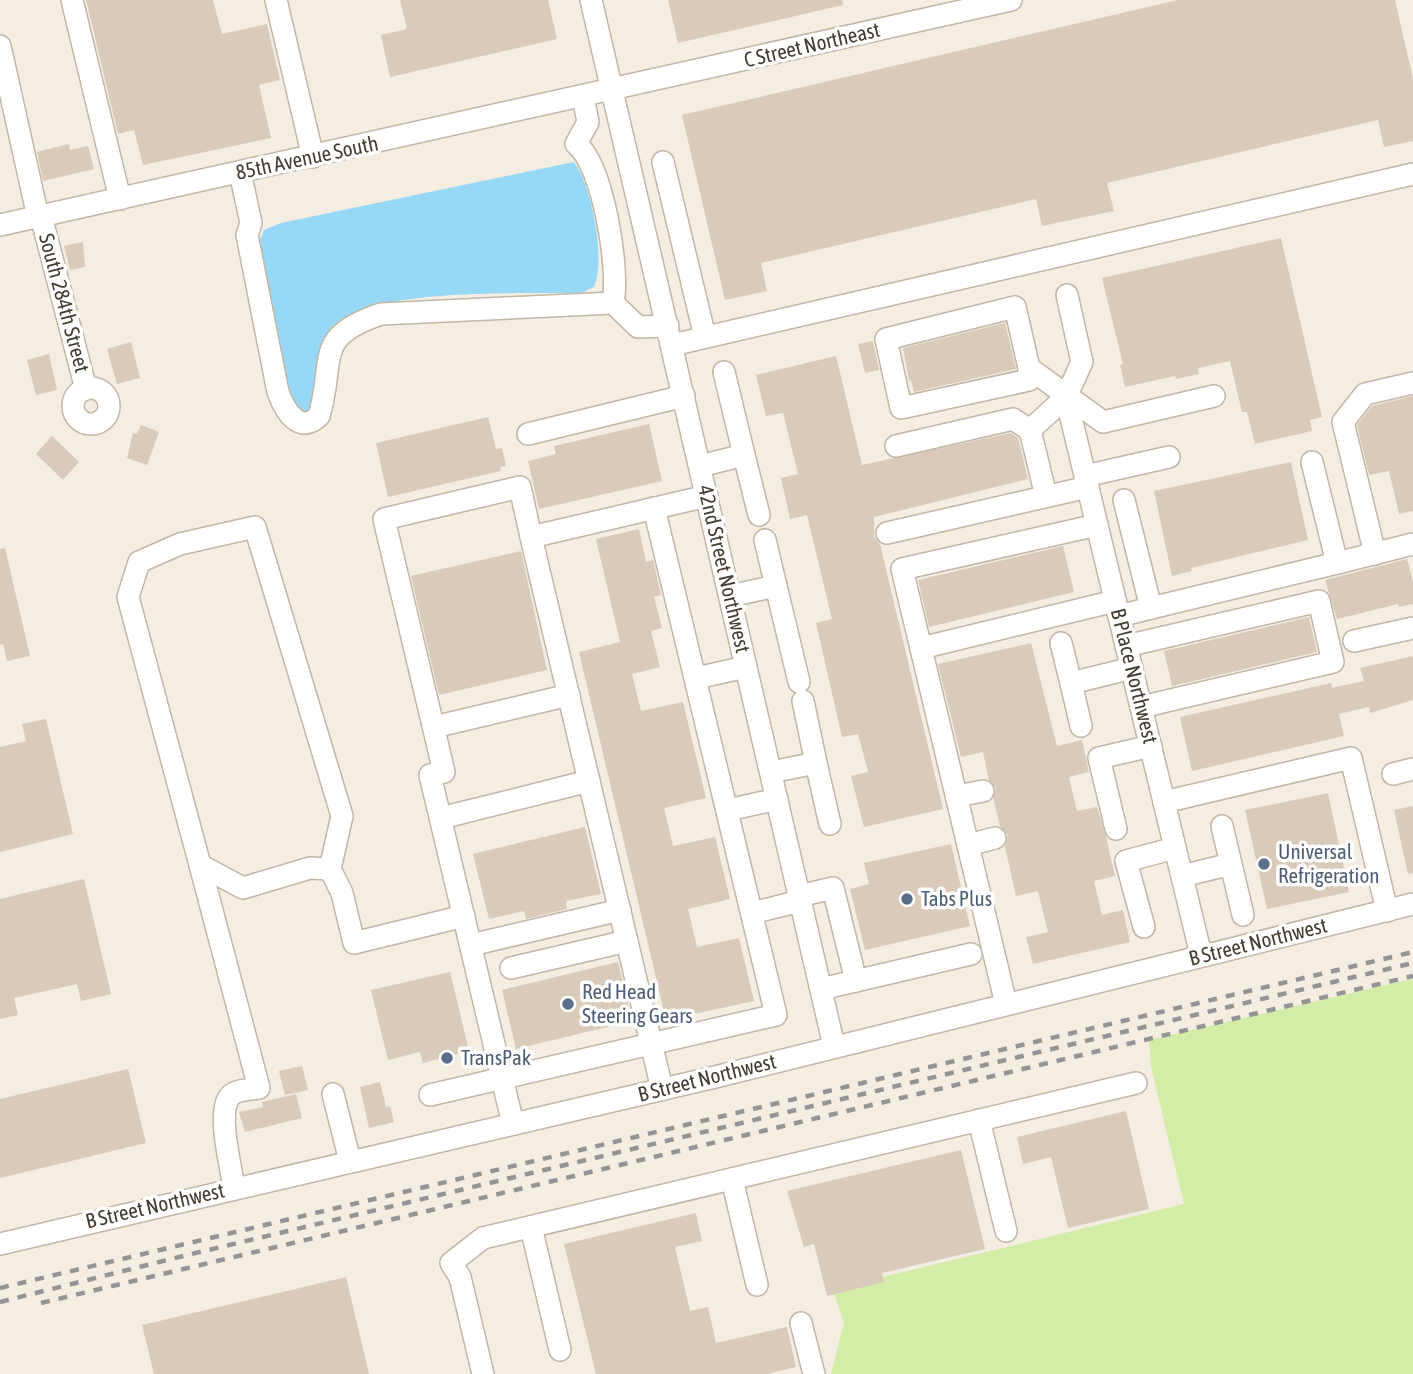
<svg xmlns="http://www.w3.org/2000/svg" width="1413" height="1374" font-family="'Asap Condensed',sans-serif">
  <rect width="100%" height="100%" fill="#f3ede2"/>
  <polygon fill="#d3eca6" points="1413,979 1413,1374 831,1374 844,1323 833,1289 1184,1204 1151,1067 1149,1040"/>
  <path fill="#97d8f7" d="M 574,162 C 592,186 606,259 594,287 L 581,293 C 523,294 378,287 335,324 C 314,342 316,381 314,406 L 309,413 C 298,411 291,401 287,391 C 271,344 268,289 260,240 L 264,230 L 281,223 Z"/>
  <g fill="#d9caba">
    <polygon points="86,0 213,0 222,34 267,24 280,80 259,85 271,138 143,165 134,130 118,134"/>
    <polygon points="400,0 548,0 557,39 390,77 381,35 407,29"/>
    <polygon points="668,0 842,0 843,5 678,43"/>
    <polygon points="1178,0 1395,0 1413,79 1413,141 1384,147 1378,120 1107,183 1114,211 1042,226 1036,199 761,263 767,291 725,300 682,115"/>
    <polygon points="69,144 70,150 88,146 94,169 43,181 37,152"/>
    <polygon points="1281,238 1322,417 1310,420 1312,431 1255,444 1247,412 1242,412 1230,361 1198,368 1199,374 1176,379 1175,376 1125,387 1120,365 1123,364 1102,278"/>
    <polygon points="83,242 85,267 70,270 64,246"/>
    <polygon points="1005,323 1016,369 914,392 911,380 909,381 903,348"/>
    <polygon points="873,341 879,370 865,373 858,344"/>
    <polygon points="131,342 140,378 117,384 107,349"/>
    <polygon points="49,354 57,390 36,395 27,360"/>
    <polygon points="836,356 862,465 1011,433 1018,438 1028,479 874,517 874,537 880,544 943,809 864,827 851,776 868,772 858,734 842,737 816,623 832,619 807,515 790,519 781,478 798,474 783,413 766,416 756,375"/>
    <polygon points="1413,396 1413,511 1399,514 1389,471 1369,475 1357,425 1372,406"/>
    <polygon points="488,417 496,449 502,448 506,466 500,467 501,471 388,497 376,443"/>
    <polygon points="649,424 662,481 539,509 528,461 556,454 554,446"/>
    <polygon points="141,425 159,432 147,465 127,458 133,433 137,434"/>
    <polygon points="52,436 79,462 63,480 36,454"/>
    <polygon points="1291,462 1308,540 1191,568 1192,571 1172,576 1154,491"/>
    <polygon points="639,529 646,562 653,560 661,595 654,597 662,628 651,631 660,667 632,674 641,711 683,702 706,798 664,808 673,846 715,837 730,899 688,909 697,947 739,938 754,1001 666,1020 579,652 620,642 596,539"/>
    <polygon points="1063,546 1074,592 929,627 918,580"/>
    <polygon points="5,548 30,656 7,661 3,644 0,645 0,549"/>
    <polygon points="521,551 547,670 439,695 411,576"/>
    <polygon points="1407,559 1413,582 1413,604 1399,607 1398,604 1337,619 1325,580"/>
    <polygon points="1309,617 1317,652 1172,686 1164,651"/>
    <polygon points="1031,643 1057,746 1082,740 1089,772 1069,777 1077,811 1097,807 1106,837 1115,876 1094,881 1102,915 1123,910 1130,942 1033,964 1026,937 1048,932 1038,891 1016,896 1005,847 1008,835 1000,826 993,798 996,788 989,780 983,752 961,757 938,664"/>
    <polygon points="1413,656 1413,700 1370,713 1369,707 1339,714 1344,736 1192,771 1180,717 1331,683 1332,688 1364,681 1360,668"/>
    <polygon points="46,719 73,834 0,852 0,747 26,741 22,724"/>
    <polygon points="1328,793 1349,892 1267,909 1245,810"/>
    <polygon points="1413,806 1413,873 1408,874 1394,810"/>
    <polygon points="585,827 601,894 566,901 567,909 526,919 524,911 489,919 473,854"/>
    <polygon points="951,844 970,926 865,950 850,889 869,884 864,863"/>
    <polygon points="84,879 111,994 81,1001 77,984 14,998 18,1015 0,1019 0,899"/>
    <polygon points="618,962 632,1021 516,1049 502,990"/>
    <polygon points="450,972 469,1051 423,1063 420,1052 388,1060 371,990"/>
    <polygon points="302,1066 308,1090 285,1095 279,1071"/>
    <polygon points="128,1069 146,1143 0,1178 0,1099"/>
    <polygon points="380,1082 386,1107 390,1106 394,1122 369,1128 360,1087"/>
    <polygon points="296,1094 302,1118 245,1132 239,1112 263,1107 262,1102"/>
    <polygon points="1126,1111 1149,1209 1068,1228 1051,1157 1023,1164 1017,1137"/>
    <polygon points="961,1150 985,1249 882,1273 884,1282 827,1296 814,1244 804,1247 787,1191"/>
    <polygon points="696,1213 702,1241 675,1247 690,1311 708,1307 716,1343 787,1327 796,1367 767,1374 596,1374 564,1244"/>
    <polygon points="346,1277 369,1374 154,1374 142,1325"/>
  </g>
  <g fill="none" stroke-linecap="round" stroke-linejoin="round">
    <g stroke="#c2b6a7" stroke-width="24">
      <g id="minor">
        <polyline points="72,0 120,199"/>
        <polyline points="276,0 313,157"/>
        <polyline points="591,0 834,1046"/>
        <polyline points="0,46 38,217"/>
        <path d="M 583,97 L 588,122 L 576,144 C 603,164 620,270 613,303"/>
        <polyline points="663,162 705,337"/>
        <path d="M 240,172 L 251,223 L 247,235 L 278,392 C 285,411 299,435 319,416 C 336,359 312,337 381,314 L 613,303 L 638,327 L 668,326"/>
        <polyline points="41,216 86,389"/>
        <polyline points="0,225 1011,0"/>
        <polyline points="672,345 1413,174"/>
        <polyline points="1029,368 1029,380 901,408 886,339 1015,307 1029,368 1103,422 1214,396"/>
        <circle cx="91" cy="406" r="18"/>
        <polyline points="1066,397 1201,955"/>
        <polyline points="528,434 684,396"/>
        <polyline points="896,446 1013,419 1030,430"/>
        <polyline points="744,455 759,515"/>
        <polyline points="700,466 744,455 724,372"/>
        <polyline points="1085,476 1169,457"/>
        <polyline points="1046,496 1030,430 1066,397 1082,362 1067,295"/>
        <polyline points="887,533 1088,487"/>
        <polyline points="765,540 776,586"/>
        <polyline points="1375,554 1343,422 1365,394 1413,383"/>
        <polyline points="1337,563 1413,544"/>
        <polyline points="730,596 776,586 799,682"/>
        <polyline points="1151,608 1337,563 1312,462"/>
        <polyline points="1119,616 1151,608 1124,500"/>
        <polyline points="1354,641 1413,628"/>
        <polyline points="1061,643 1071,683"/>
        <polyline points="1126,646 1319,601 1333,662 1141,707"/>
        <polyline points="921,648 1115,601"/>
        <polyline points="696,678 746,667"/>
        <polyline points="803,701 816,763"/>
        <polyline points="1081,726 1071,683 1132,668"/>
        <polyline points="434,727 569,695"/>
        <polyline points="771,772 816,763 830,824"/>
        <polyline points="1393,774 1413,769"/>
        <polyline points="957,796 983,791"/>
        <polyline points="1164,802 1351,758 1387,911"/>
        <polyline points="728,810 777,799"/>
        <polyline points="441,818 589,781"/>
        <polyline points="1222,826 1243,915"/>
        <polyline points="1116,829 1099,758 1151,746"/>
        <polyline points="968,845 995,838"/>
        <path d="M 200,865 L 259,1088 C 249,1090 233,1089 228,1099 C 218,1118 231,1166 234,1188"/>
        <polyline points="330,869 342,816 255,527 180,544 139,562 128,597 200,865 243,888 310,868 330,869 342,893 354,943 464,916"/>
        <polyline points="1182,876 1231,864"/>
        <polyline points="799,896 833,888 856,981"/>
        <polyline points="752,913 800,901"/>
        <polyline points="1144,927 1126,861 1175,848"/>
        <polyline points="471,945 620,910"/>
        <polyline points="511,968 627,941"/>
        <polyline points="821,989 971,954"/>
        <polyline points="1006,1004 902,569 1097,525"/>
        <polyline points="662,1089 531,537 707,496"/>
        <polyline points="333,1094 350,1161"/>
        <polyline points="430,1095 776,1015 654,508"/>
        <polyline points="979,1120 1006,1231"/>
        <polyline points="513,1124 430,775 444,772 384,519 520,487 531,537"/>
        <polyline points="732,1179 757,1285"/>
        <polyline points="531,1227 560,1350"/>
        <polyline points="0,1244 715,1077 1413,904"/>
        <polyline points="801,1323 814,1374"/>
        <polyline points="483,1374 460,1277 451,1263 483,1238 1136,1083"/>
      </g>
    </g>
    <use href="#minor" stroke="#fff" stroke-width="21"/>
    <g stroke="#949494" stroke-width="4.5" stroke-dasharray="9 9" stroke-linecap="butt">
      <polyline points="0,1288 1413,952"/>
      <polyline points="0,1302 179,1257 1413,963"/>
      <polyline points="41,1303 1413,976"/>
    </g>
  </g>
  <g fill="#5c6f8a" stroke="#fff" stroke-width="2.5">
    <circle cx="1264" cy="864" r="7"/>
    <circle cx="907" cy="899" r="7"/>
    <circle cx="568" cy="1004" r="7"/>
    <circle cx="447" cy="1058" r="7"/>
  </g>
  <g text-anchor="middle" stroke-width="7" stroke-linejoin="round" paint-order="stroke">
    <g font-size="21" fill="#453c32" stroke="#fff">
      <text transform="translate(812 45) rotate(-13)" y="7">C Street Northeast</text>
      <text transform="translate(307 158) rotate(-12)" y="7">85th Avenue South</text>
      <text transform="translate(64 303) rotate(75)" y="7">South 284th Street</text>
      <text transform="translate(724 569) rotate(77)" y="7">42nd Street Northwest</text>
      <text transform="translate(1134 676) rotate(76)" y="7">B Place Northwest</text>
      <text transform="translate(1258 942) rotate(-14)" y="7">B Street Northwest</text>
      <text transform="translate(707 1078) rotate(-14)" y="7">B Street Northwest</text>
      <text transform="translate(155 1206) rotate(-13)" y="7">B Street Northwest</text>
    </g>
    <g font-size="21" fill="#4e5e75" stroke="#fff" text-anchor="start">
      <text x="1278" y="859">Universal<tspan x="1278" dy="24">Refrigeration</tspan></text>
      <text x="921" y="906">Tabs Plus</text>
      <text x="582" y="999">Red Head<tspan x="582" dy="24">Steering Gears</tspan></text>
      <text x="461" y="1065">TransPak</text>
    </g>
  </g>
</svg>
